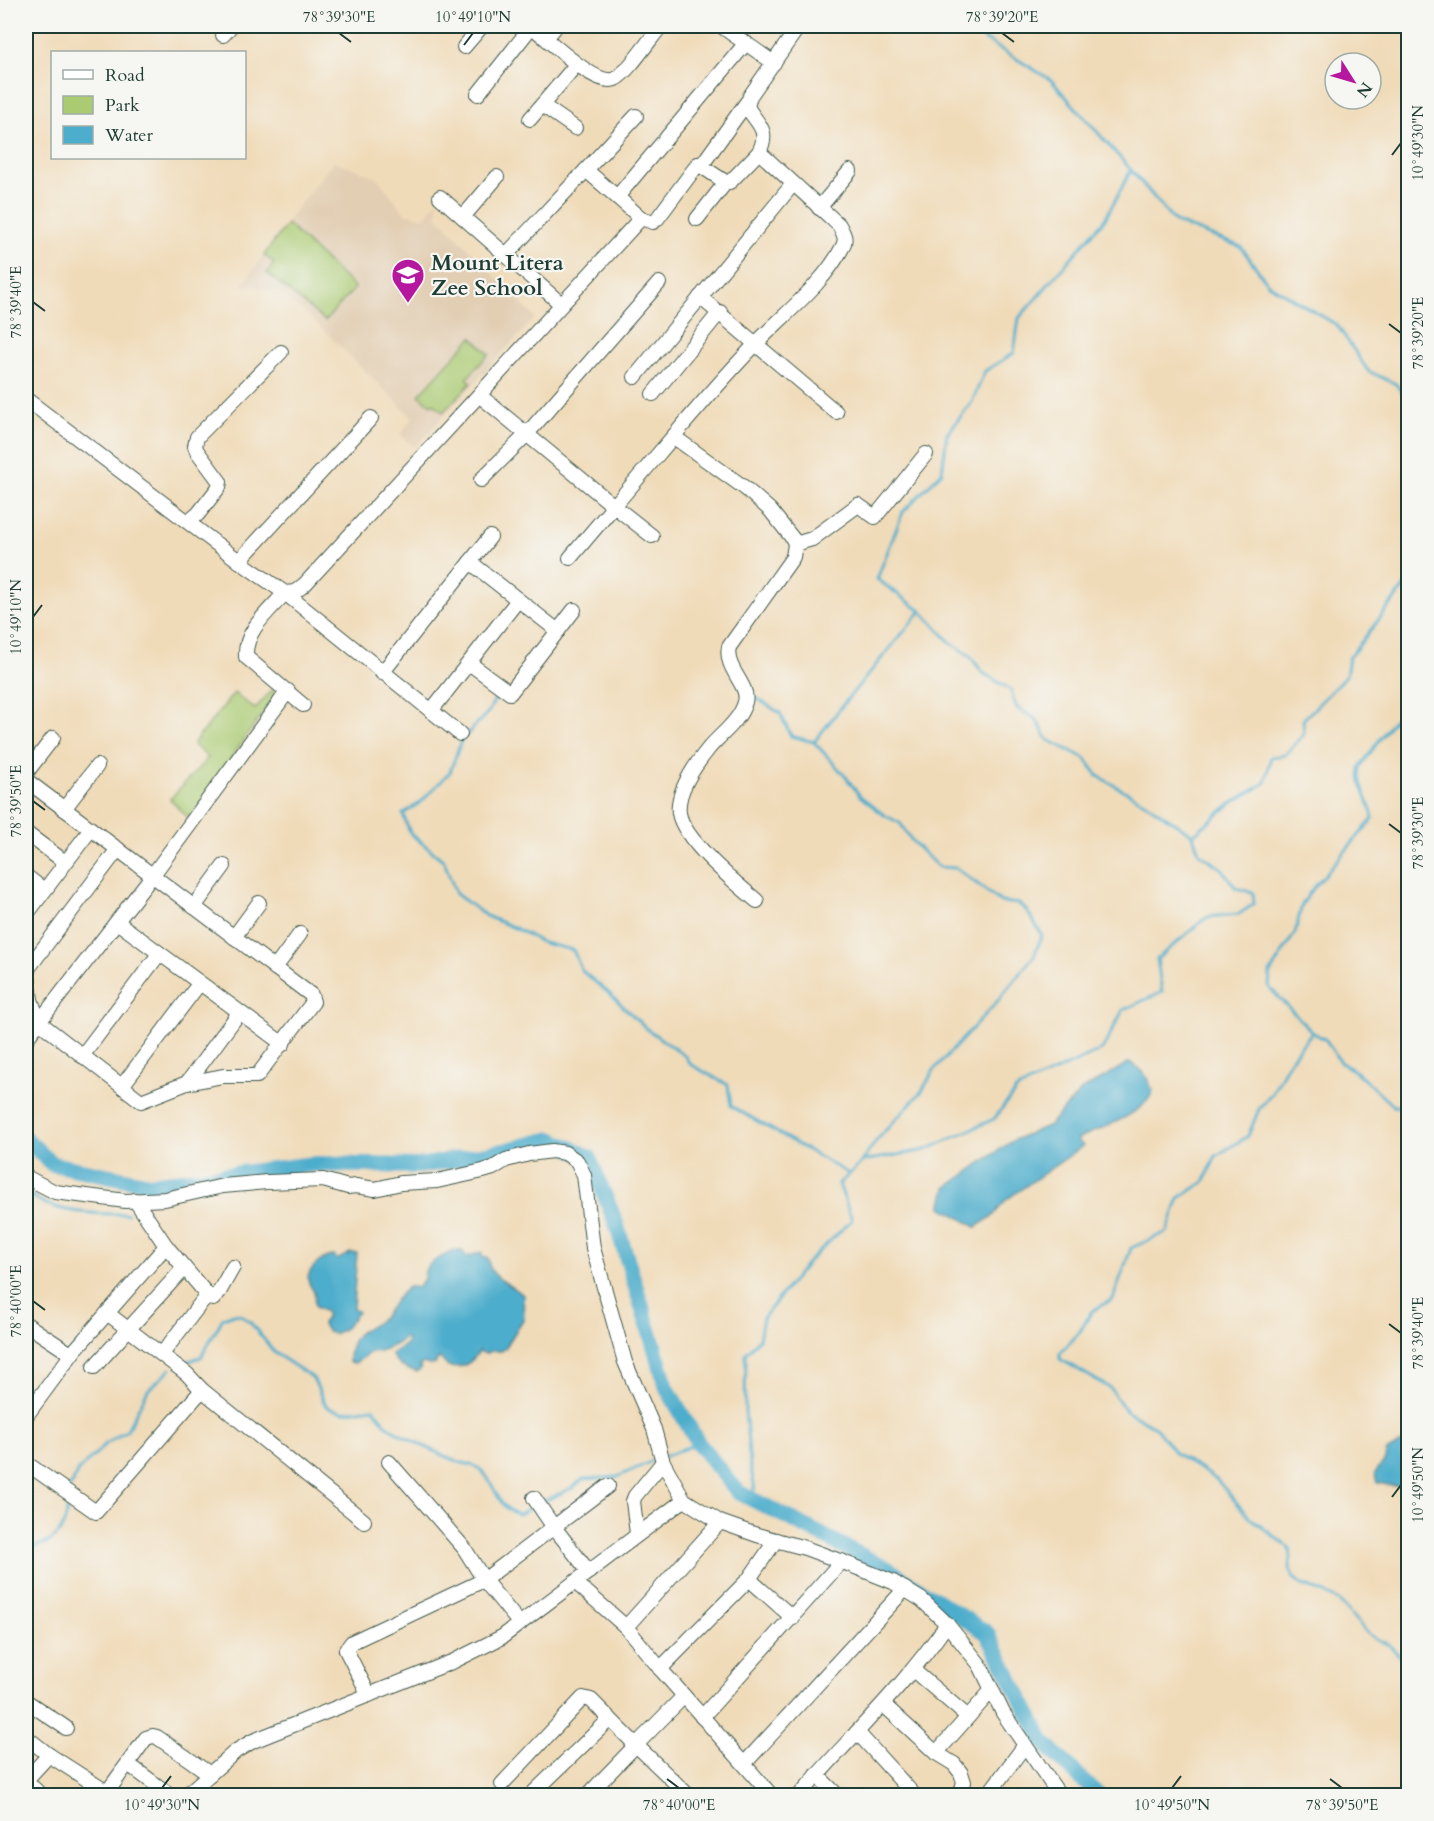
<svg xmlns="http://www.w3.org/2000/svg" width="1434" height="1821" font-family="Cardo,serif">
  <rect width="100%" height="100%" fill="#f6f6f2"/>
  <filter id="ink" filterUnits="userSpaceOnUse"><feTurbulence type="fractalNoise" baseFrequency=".0167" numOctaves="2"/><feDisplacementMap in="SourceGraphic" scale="12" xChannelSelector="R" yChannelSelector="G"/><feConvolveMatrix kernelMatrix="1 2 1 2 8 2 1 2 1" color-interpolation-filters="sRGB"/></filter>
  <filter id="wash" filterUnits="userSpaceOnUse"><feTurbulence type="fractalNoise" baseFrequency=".008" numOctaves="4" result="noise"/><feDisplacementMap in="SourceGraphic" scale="24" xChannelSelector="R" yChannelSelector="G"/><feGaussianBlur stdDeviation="1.35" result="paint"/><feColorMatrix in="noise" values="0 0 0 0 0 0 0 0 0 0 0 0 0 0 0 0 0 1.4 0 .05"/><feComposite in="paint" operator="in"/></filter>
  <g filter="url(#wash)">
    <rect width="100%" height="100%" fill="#f0dbb9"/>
    <polygon fill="#e2ceb3" points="334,161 377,177 405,213 424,218 438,199 437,216 535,318 415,447 400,435 413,418 308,315 279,293 254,286 242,285 304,199"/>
    <g fill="#abcb73" stroke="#658454" stroke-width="1.5">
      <polygon points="287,224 355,288 325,321 267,273 274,263 264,255"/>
      <polygon points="472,337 489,354 467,378 471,383 443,412 433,403 431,405 419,395"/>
      <polygon points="272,690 276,694 189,819 170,799 208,758 193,744 234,693 255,709"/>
    </g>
    <g fill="#4dadcc" stroke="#367580" stroke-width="1.5">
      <path d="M 1130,1062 C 1136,1066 1143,1070 1146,1076 C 1149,1081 1149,1085 1153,1090 C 1148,1113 1097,1130 1077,1139 L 1083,1146 L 1006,1200 L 993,1216 L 976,1227 L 941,1207 L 946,1188 L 1012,1141 L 1049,1125 L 1082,1090 Z"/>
      <path d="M 453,1251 L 462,1251 L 467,1257 L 481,1252 L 483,1258 L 488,1258 C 489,1260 489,1264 490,1267 C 494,1279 514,1286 523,1295 L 524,1318 L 506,1347 L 502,1351 L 491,1351 L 485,1354 L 479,1351 C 472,1363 462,1369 448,1367 L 440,1358 L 436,1361 L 436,1364 L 428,1365 L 424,1363 L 420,1365 L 421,1369 L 417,1372 C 404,1368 399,1368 391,1354 L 406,1344 L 407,1338 L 404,1338 C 397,1346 380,1352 371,1352 L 355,1363 L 349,1362 C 349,1353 351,1342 357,1335 C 364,1328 374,1326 381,1319 C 392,1308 396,1295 410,1286 L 417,1288 L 424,1279 C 422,1263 441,1258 453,1251 Z"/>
      <path d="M 350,1253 L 357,1253 L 353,1308 L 358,1312 L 345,1328 L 334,1334 L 327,1331 L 322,1323 L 326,1318 L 326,1312 L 315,1307 C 314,1302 315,1297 314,1292 C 312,1288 308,1284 308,1279 C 308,1268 325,1255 335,1256 L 337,1260 Z"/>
      <polygon points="1408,1439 1408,1488 1377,1483 1375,1473 1385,1460 1386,1452"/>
    </g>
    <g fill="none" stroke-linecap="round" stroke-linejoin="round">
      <g stroke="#4dadcc" stroke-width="3">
        <polyline points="963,26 1051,80 1131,170 1175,222 1241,247 1268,284 1337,325 1368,371 1396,384 1408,401"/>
        <polyline points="1131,170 1105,219 1019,318 1014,353 985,371 972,402 947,434 942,472 903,512 877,579 921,611 949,641 970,656 983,673 1010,689 1017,708 1036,719 1048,740 1085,758 1098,776 1144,802 1193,835"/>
        <polyline points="498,693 489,711 461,741 450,772 421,802 403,814 410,833 444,861 456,894 486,916 515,928 543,943 573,950 582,971 610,994 647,1029 685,1056 690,1064 728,1085 731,1106 849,1174"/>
        <polyline points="753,696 780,713 791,736 814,742 846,701 921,611"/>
        <path d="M 1408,700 L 1360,767 C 1357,786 1371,800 1373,819 L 1310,892 L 1302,905 L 1295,933 L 1270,973 L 1269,987 L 1312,1032 L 1289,1062 L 1273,1092 L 1259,1109 L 1248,1136 L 1216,1156 L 1204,1182 L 1179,1198 L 1167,1232 L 1131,1248 L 1113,1299 L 1092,1311 L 1079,1333 L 1060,1353 L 1060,1359 L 1110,1388 L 1126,1411 L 1155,1427 L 1175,1453 L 1217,1480 L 1249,1517 L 1288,1547 L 1290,1551 L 1290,1569 L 1294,1578 L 1302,1585 L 1323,1592 L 1339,1601 L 1369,1635 L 1389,1645 L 1408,1664"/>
        <polyline points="814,742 846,777 860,796 884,815 900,823 912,841 938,867 956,868 1001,902 1019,904 1027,911 1042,935 1034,956 995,1004 934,1070 922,1091 876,1141 863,1160"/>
        <polyline points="1312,1032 1326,1040 1340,1062 1355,1071 1393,1106 1405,1107 1408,1104"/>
        <path d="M 26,1192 C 32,1196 39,1201 46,1204 C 71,1214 101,1214 128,1214"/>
        <path d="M 180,1364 L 201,1357 L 223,1318 L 234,1314 L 241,1315 L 250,1322 L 275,1353 L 313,1378 L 325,1404 L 331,1409 L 343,1412 L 373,1408 C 379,1414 382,1421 388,1426 C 403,1438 433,1450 451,1459 C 459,1463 475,1464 481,1470 C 496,1483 497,1511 520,1514 L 534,1506"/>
        <polyline points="666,1456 698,1443"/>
        <polyline points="69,1489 79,1470 107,1443 127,1430 148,1390 171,1369"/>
        <polyline points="750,1498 755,1489 750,1465 745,1411 746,1353 759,1339 763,1318 808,1262 852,1220 839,1184 863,1161 926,1150 994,1119 1017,1089 1102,1050 1123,1010 1162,992 1157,959 1207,917 1239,914 1254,904 1253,893 1236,888 1221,868 1199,853 1193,835 1229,805 1265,783 1271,757 1285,755 1304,734 1303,720 1346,676 1349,658 1408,582"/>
        <polyline points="542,1502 572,1488 583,1479 617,1477 657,1459"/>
        <path d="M 26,1562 C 27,1558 29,1552 32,1549 C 37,1544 45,1545 50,1541 C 64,1533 69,1514 67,1498"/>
      </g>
      <polyline stroke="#4dadcc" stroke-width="16" points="26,1139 52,1164 150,1184 314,1164 419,1166 504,1151 551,1139 589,1157 616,1223 667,1388 698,1443 738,1492 888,1569 987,1633 1044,1743 1099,1796"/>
    </g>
  </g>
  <g filter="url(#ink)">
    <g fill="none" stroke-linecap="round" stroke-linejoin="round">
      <g stroke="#3e5548" stroke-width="16">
        <g id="minor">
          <path d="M 531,26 C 547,38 596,88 615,79 C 626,75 652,36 661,26"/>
          <polyline points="721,26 774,63"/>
          <polyline points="223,35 231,26"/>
          <polyline points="547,37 556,26"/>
          <polyline points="464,47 482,26"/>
          <polyline points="478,94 532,26"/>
          <polyline points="542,105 575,128"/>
          <polyline points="530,119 576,65"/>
          <polyline points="701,166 747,102"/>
          <polyline points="586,170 636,116"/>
          <polyline points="440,197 506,255"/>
          <polyline points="617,197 746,43"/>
          <polyline points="819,208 850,171"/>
          <polyline points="463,217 497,177"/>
          <polyline points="697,219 726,182"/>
          <polyline points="700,297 836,412"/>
          <polyline points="561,304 506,255 586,170 641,218"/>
          <polyline points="635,377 793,184"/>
          <polyline points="653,394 720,312"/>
          <polyline points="479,395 641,218 653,222 657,219 698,164 727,183 731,181 759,152"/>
          <path d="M 26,399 L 239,561 L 285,593 L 295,592 L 305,584 L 479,395 L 614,506 C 660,453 704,398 752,348 C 781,316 824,285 843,246 C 847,238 843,233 839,225 L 759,152 C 770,130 758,125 747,107 L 750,96 L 799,26"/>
          <path d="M 674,437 L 745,488 L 770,510 L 793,539 L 795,544 L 793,557 L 729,647 C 724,669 750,685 745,702 C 740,721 721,734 709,748 C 696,764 676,792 679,813 C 683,840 737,884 757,901"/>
          <polyline points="481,480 526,435 659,283"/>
          <polyline points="188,522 198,514 219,487 220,482 197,451 195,446 197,437 281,352"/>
          <polyline points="795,544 812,539 858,505 875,517 926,454"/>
          <polyline points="570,558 614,506 652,536"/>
          <polyline points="239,561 371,418"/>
          <polyline points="470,562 558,631"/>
          <polyline points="469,663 510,693 574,610"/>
          <polyline points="382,673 490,537"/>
          <path d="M 303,705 L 246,657 C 244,631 269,611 285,593 L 460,734"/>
          <polyline points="431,711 518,600"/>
          <polyline points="26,773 53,738"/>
          <polyline points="26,780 311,995 313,1002 257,1076 223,1076 187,1083 141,1101 39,1022 31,1000 26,962"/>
          <polyline points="64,809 97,766"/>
          <polyline points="26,833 65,862"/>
          <polyline points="26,876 44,890"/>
          <polyline points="194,907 224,866"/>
          <polyline points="26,915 91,829"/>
          <polyline points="117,922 283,1044"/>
          <polyline points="234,937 259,903"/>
          <polyline points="275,968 300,934"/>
          <polyline points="27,970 118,849"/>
          <polyline points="26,1039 152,876 288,691"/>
          <polyline points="82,1056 159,954"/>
          <polyline points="187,1083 239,1013"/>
          <polyline points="122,1086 199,984"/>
          <polyline points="26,1177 55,1192 126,1201 165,1199 223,1186 267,1182 323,1180 348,1187 356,1186 375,1189 401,1183 437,1181 483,1171 493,1168 506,1160 529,1154 552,1151 565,1153 577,1161 584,1175 593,1248 625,1362 654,1429 663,1462 684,1500 720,1522 757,1535 805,1548 848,1564 893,1582 922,1600 947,1624 980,1665 1003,1713 1060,1796"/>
          <polyline points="166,1246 210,1298 213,1299 219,1292 233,1267"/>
          <polyline points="107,1313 187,1374 202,1390 364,1521"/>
          <polyline points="26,1324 71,1354"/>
          <polyline points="162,1354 207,1295"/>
          <polyline points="94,1367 184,1268"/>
          <polyline points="26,1416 74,1351 166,1246 135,1200"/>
          <polyline points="389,1462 464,1548 484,1580 608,1486"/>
          <polyline points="26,1463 96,1512 202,1390"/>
          <polyline points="534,1498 553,1526 589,1572"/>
          <polyline points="637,1534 633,1501 635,1496 663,1462"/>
          <polyline points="749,1579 793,1618"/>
          <polyline points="575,1582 626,1627 663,1672 772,1796"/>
          <polyline points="626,1627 720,1522"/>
          <polyline points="660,1669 749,1579 776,1540"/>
          <polyline points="913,1670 968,1717"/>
          <polyline points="369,1695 346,1650 352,1642 484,1580 520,1624"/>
          <polyline points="26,1701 66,1728"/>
          <polyline points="884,1705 936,1753 954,1764 961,1773 964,1782 960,1796"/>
          <polyline points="702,1717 842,1561"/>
          <polyline points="857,1732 915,1796"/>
          <polyline points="26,1737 49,1755 113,1796"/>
          <polyline points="936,1753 992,1690"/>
          <polyline points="128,1764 171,1796"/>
          <polyline points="744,1764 905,1589"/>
          <polyline points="817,1775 838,1796"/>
          <polyline points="26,1780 49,1755"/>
          <polyline points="26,1781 42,1796"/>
          <polyline points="502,1784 583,1698 591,1700 636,1745 684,1696"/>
          <polyline points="108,1791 146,1738 153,1736 157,1737 210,1774"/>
          <polyline points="185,1796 236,1751 253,1741 454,1661 502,1637 684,1500"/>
          <polyline points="530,1796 610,1719"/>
          <polyline points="587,1796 636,1745 689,1796"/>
          <path d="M 799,1796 C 849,1738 903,1688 947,1624"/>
          <polyline points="987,1796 1025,1745"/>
        </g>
      </g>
      <use href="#minor" stroke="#fff" stroke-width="14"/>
    </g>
  </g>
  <path fill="none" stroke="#1f3d34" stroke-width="2" d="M 339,33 L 351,42M 1002,33 L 1014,42M 464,45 L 473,33M 1392,155 L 1401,143M 33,302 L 45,311M 1389,324 L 1401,333M 33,617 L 42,605M 33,801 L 45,810M 1389,824 L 1401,833M 33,1301 L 45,1310M 1389,1324 L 1401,1333M 1392,1497 L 1401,1485M 667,1779 L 679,1788M 1330,1779 L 1342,1788M 162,1788 L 171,1776M 1172,1788 L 1181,1776"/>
  <defs>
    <g id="school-pin" transform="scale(1.725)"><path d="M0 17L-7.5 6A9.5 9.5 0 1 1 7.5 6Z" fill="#b5179e" stroke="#f6f6f2"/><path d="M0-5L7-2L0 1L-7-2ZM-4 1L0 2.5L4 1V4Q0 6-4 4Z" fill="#fff"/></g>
  </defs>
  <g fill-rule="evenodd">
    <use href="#school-pin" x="408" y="275"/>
  </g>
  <g text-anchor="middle" stroke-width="4.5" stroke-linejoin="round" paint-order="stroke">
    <g font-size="22" font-weight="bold" fill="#1f3d34" stroke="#f6f6f2" text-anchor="start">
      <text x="431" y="270">Mount Litera<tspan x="431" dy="25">Zee School</tspan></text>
    </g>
  </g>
  <rect width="1434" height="1821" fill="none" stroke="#f6f6f2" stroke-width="66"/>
  <rect x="51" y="51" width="195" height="108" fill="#f6f6f2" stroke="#a0aca6" stroke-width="1.5"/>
  <rect x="63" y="70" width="30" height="9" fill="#ffffff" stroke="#a0aca6" stroke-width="1.5"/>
  <text x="105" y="81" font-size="18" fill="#1f3d34">Road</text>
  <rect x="63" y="96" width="30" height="18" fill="#abcb73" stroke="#a0aca6" stroke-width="1.5"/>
  <text x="105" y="111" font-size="18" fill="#1f3d34">Park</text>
  <rect x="63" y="126" width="30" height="18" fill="#4dadcc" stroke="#a0aca6" stroke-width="1.5"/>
  <text x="105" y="141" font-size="18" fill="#1f3d34">Water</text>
  <g transform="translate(1353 81) rotate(127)"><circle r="28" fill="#f6f6f2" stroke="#a0aca6" stroke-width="1.5"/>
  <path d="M0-4.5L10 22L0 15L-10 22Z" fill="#b5179e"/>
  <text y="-9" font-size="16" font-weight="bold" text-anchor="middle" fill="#1f3d34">N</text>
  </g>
  <rect x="33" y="33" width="1368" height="1755" fill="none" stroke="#1f3d34" stroke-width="2"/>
  <g font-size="15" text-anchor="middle" fill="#1f3d34">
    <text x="339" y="22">78°39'30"E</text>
    <text x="473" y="22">10°49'10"N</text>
    <text x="1002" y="22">78°39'20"E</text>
    <text transform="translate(1418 143) rotate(-90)" y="5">10°49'30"N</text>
    <text transform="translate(16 302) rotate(-90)" y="5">78°39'40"E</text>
    <text transform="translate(1418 333) rotate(-90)" y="5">78°39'20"E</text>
    <text transform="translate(16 617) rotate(-90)" y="5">10°49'10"N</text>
    <text transform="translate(16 801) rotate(-90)" y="5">78°39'50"E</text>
    <text transform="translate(1418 833) rotate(-90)" y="5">78°39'30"E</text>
    <text transform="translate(16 1301) rotate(-90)" y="5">78°40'00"E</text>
    <text transform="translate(1418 1333) rotate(-90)" y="5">78°39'40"E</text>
    <text transform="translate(1418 1485) rotate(-90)" y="5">10°49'50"N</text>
    <text x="162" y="1810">10°49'30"N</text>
    <text x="679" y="1810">78°40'00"E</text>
    <text x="1172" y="1810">10°49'50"N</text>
    <text x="1342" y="1810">78°39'50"E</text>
  </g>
</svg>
